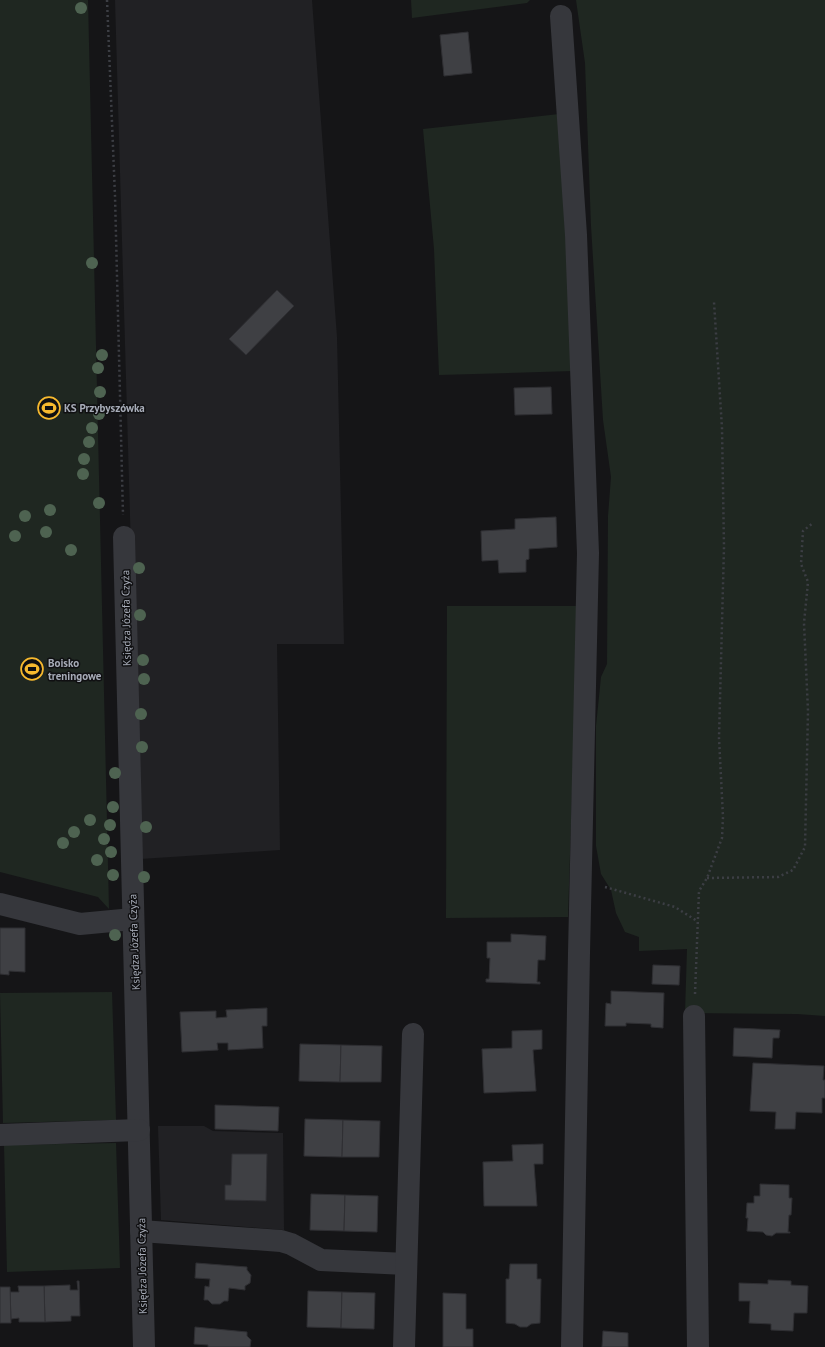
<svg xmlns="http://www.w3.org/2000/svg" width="825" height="1347" font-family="'PT Sans',sans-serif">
  <rect width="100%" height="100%" fill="#151517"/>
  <g fill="#212124">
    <polygon points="115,0 312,0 337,337 344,644 277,644 280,850 140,859"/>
    <polygon points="158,1126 204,1126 213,1131 283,1133 284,1230 161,1220"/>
  </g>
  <g fill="#1f2721">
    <polygon points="0,0 88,0 109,909 98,897 0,872"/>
    <polygon points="411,0 530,0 527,3 412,18"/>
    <polygon points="576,0 825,0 825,1016 797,1014 685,1013 687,949 639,951 639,937 625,932 616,913 611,890 601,874 596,846 596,726 601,677 607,664 608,516 611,477 603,420 591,226 585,63"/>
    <polygon points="559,114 573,371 439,375 434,249 423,129"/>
    <polygon points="447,606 578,606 568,917 446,918"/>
    <polygon points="112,992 116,1120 3,1123 0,993"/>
    <polygon points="116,1143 120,1268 7,1272 4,1145"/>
  </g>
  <g fill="#3f4044" stroke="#2f2f33">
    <polygon points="468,32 472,73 444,76 440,35"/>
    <polygon points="277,290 294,306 246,355 229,339"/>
    <polygon points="551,387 552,414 515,415 514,388"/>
    <polygon points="556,517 557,547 529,549 529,559 526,560 526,572 499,573 498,560 482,561 481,531 515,529 515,519"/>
    <polygon points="0,928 25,928 25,972 9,971 9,975 0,974"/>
    <polygon points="511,934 546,936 545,960 538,960 537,982 540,982 540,984 486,982 486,979 489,979 490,958 487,958 487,942 511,942"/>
    <polygon points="653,965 680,966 679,985 652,984"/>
    <polygon points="611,991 664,993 663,1028 651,1027 651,1024 626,1023 626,1026 605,1026 606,1003 611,1004"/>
    <polygon points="267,1008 267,1026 262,1026 263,1048 228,1050 228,1043 217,1043 218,1050 182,1052 180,1012 216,1011 216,1018 227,1017 226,1010"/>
    <polygon points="734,1028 780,1030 779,1038 773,1038 772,1058 733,1056"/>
    <polygon points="542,1030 542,1049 533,1050 536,1091 484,1093 482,1049 512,1048 512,1031"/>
    <polygon points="300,1044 341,1045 340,1082 299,1081"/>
    <polygon points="341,1045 382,1046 381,1082 340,1082"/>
    <polygon points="753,1063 824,1066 823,1080 825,1080 825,1098 822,1098 822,1113 796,1112 795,1129 775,1129 776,1112 750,1111"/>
    <polygon points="215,1105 279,1107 278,1131 215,1129"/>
    <polygon points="305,1119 343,1120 342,1157 304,1156"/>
    <polygon points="343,1120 380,1121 379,1157 342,1157"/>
    <polygon points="543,1144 543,1164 534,1164 537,1206 484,1206 483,1162 513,1161 512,1145"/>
    <polygon points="232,1154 267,1154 266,1201 225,1200 225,1185 231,1185"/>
    <polygon points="760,1184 789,1185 789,1198 792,1198 791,1215 789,1215 788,1232 790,1232 790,1233 776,1233 772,1236 766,1235 763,1232 747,1231 748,1218 746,1218 747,1203 754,1203 754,1196 760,1196"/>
    <polygon points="311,1194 345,1195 344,1231 310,1230"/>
    <polygon points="345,1195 378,1196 377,1232 344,1231"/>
    <polygon points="196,1263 247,1267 247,1270 251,1275 250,1283 245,1286 245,1290 229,1288 228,1301 224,1301 220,1304 212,1304 208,1300 204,1300 205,1286 209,1287 210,1279 195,1278"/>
    <polygon points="510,1264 537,1264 537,1279 541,1279 540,1323 531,1324 527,1327 520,1327 515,1324 506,1323 506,1279 509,1279"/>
    <polygon points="768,1280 791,1281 791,1285 808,1286 807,1313 794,1313 793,1331 771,1330 771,1324 749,1323 750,1301 739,1301 739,1283 768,1284"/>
    <polygon points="77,1281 79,1281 80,1316 71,1316 71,1321 45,1322 44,1286 70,1285 70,1290 78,1290"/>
    <polygon points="18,1286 44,1286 45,1322 19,1322 19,1318 11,1319 10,1292 19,1292"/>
    <polygon points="0,1287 10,1287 11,1323 0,1323"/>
    <polygon points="308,1291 342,1292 341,1328 307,1327"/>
    <polygon points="342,1292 375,1293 374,1329 341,1328"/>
    <polygon points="443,1293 466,1294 466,1329 473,1329 473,1347 443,1347"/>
    <polygon points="195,1327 247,1332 247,1336 251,1340 250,1347 208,1347 208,1345 194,1344"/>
    <polygon points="603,1331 628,1333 628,1347 602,1347"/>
  </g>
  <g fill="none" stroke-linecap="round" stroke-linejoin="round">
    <g stroke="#3c3e44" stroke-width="2.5" stroke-dasharray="2 3" stroke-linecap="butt">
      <polyline points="107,0 115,196 123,515"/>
      <polyline points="707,878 778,877 793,870 805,847 808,711 804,623 808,582 801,564 803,531 813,523"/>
      <polyline points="605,887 675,907 697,921"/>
      <polyline points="695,994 699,891 707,878 722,838 723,817 719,738 724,547 722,428 714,302"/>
    </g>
    <g stroke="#36373c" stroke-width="22">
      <polyline points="561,16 576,235 588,553 579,953 572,1347"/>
      <polyline points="124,537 144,1347"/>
      <polyline points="0,904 80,924 133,919"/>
      <polyline points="694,1016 698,1347"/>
      <polyline points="0,1135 139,1130"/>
      <polyline points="141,1231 281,1241 291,1244 321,1260 406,1264"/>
      <polyline points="404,1347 413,1034"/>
    </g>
  </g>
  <g fill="#4e6351">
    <circle cx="81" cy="8" r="6"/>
    <circle cx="92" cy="263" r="6"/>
    <circle cx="102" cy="355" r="6"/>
    <circle cx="98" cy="368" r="6"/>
    <circle cx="100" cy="392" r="6"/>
    <circle cx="99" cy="414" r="6"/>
    <circle cx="92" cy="428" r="6"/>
    <circle cx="89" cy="442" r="6"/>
    <circle cx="84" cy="459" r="6"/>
    <circle cx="83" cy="474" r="6"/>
    <circle cx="99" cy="503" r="6"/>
    <circle cx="50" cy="510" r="6"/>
    <circle cx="25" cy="516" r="6"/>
    <circle cx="46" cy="532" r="6"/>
    <circle cx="15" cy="536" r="6"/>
    <circle cx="71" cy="550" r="6"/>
    <circle cx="139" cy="568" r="6"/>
    <circle cx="140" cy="615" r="6"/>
    <circle cx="143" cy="660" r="6"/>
    <circle cx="144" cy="679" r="6"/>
    <circle cx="141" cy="714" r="6"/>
    <circle cx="142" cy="747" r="6"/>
    <circle cx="115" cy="773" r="6"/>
    <circle cx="113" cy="807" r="6"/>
    <circle cx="90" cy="820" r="6"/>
    <circle cx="110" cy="825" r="6"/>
    <circle cx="146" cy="827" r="6"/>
    <circle cx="74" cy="832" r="6"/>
    <circle cx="104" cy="839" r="6"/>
    <circle cx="63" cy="843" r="6"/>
    <circle cx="111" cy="852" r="6"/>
    <circle cx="97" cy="860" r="6"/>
    <circle cx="113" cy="875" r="6"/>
    <circle cx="144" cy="877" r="6"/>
    <circle cx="115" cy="935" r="6"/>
  </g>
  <defs>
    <g id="stadium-ring" transform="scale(1.15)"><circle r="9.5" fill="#101012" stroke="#f7b92e" stroke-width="1.5"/><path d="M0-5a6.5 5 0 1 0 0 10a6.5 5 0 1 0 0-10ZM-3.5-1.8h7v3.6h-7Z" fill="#f7b92e"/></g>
  </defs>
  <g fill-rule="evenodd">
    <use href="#stadium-ring" x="49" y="408"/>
    <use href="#stadium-ring" x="32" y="669"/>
  </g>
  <g text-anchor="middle" stroke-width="3" stroke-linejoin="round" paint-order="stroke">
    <g font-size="11" font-weight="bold" fill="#a7acb8" stroke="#101012" text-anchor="start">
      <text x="64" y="412">KS Przybyszówka</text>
      <text x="48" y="667">Boisko<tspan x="48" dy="13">treningowe</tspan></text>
    </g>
    <g font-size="11" fill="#a7acb8" stroke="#101012">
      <text transform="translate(126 618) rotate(-91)" y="4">Księdza Józefa Czyża</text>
      <text transform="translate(134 942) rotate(-92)" y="4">Księdza Józefa Czyża</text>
      <text transform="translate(142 1266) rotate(-91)" y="4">Księdza Józefa Czyża</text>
    </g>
  </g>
</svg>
